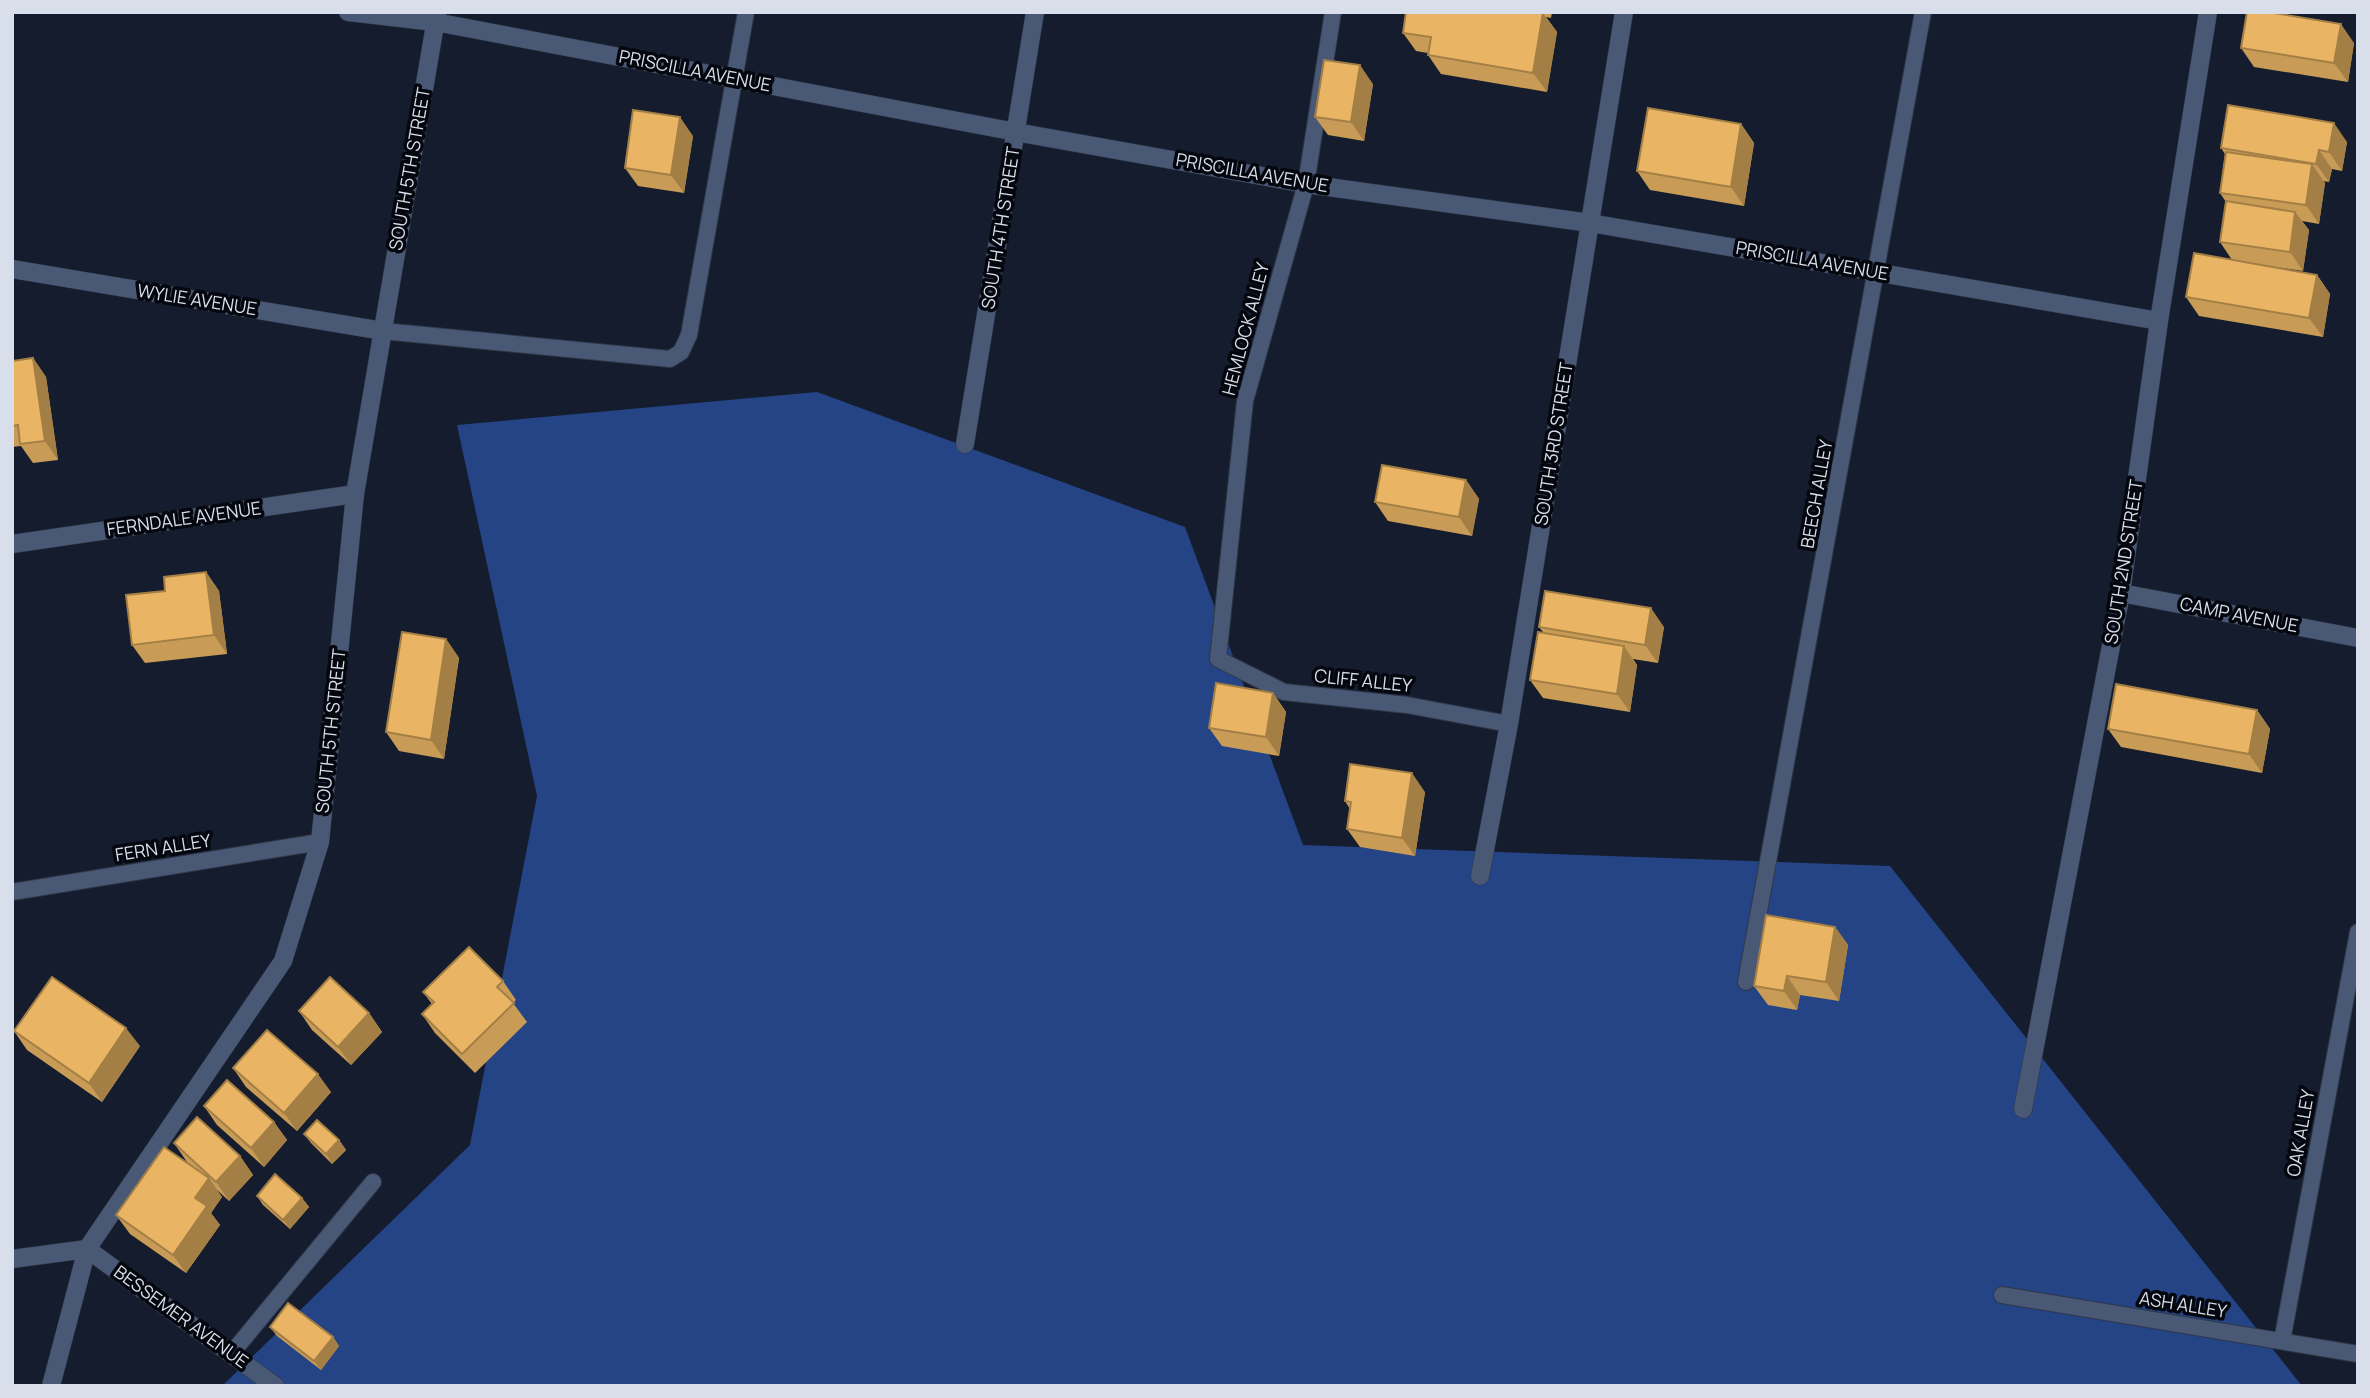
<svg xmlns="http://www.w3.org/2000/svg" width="2370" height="1398" font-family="Manrope,sans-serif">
  <rect width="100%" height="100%" fill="#141c2d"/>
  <polygon fill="#254485" points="817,392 1185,527 1303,845 1890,866 2302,1386 222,1386 470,1145 537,796 457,425"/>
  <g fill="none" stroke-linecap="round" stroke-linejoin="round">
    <g stroke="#2f3747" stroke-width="18">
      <g id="service">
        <polyline points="1333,12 1306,184 1245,401 1218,659 1284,692 1407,705 1509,724"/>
        <polyline points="383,331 670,359 681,352 689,335 746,12"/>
        <polyline points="12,892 320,842"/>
        <polyline points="1746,982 1923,12"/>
        <polyline points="2002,1295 2358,1354"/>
        <polyline points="2282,1341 2358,932"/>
        <polyline points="231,1354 373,1182"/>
      </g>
    </g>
    <g stroke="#2f3747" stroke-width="19">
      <g id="minor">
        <polyline points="348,12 435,22 1016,132 1306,184 1590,223 2159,321"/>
        <polyline points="12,269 383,331"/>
        <polyline points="965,444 1035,12"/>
        <polyline points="12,544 355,494"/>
        <polyline points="2121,593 2358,638"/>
        <polyline points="1480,876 1509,724 1624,12"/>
        <polyline points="2023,1109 2121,593 2159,321 2208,12"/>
        <polyline points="12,1259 87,1249 275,1386"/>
        <polyline points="51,1386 87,1249 283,961 320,842 355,494 437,13"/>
      </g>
    </g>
    <use href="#service" stroke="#485875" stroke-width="16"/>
    <use href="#minor" stroke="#485875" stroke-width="18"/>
  </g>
  <g fill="#c89c56">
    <polygon points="1406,12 1552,12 1551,18 1546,17 1557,32 1547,92 1441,74 1428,55 1428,53 1416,51 1403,33"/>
    <polygon points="2354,43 2348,82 2254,67 2241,48"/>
    <polygon points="1373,84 1364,141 1328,135 1315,117"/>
    <polygon points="1741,124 1754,143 1744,206 1650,190 1637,171"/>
    <polygon points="693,136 684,193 638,186 625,168"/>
    <polygon points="2347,142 2342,171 2332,169 2329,182 2323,181 2325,183 2319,224 2302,221 2309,230 2303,271 2268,266 2317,275 2330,294 2323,337 2199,316 2186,297 2232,260 2220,242 2226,202 2220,193 2225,154 2221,148"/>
    <polygon points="33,358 46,377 58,460 33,463 21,446 12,447 12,361"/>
    <polygon points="1466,480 1479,499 1472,536 1388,521 1375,502"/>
    <polygon points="206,572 219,591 227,654 145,663 132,645 165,591"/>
    <polygon points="1539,627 1664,627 1658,663 1633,659 1637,665 1630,712 1543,698 1530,680 1543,632"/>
    <polygon points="446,639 459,658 444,759 399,751 386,732"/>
    <polygon points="1273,693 1286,712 1279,756 1222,746 1209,728"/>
    <polygon points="2257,710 2270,729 2262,773 2121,747 2108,729"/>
    <polygon points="1425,792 1415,856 1360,847 1347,829 1350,809 1345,801"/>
    <polygon points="1835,927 1848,945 1839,1001 1800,995 1797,1010 1768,1005 1754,986"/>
    <polygon points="503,981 516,1000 513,1003 527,1022 475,1073 435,1033 422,1014 432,1004 423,992"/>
    <polygon points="299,1011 369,1013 382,1032 351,1065 312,1030"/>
    <polygon points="14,1031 140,1046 102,1102 27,1050"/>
    <polygon points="233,1068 331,1092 297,1131 246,1087"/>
    <polygon points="204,1106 274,1122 287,1140 264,1167 217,1125"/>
    <polygon points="304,1134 339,1140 346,1150 332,1164 311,1143"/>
    <polygon points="174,1143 240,1156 253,1175 229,1201 216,1189 222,1197 211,1213 220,1225 186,1273 130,1234 116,1215 193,1167 187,1162"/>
    <polygon points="257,1196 302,1198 309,1207 290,1229 263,1205"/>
    <polygon points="270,1327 333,1337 339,1346 321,1370 277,1336"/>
  </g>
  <g fill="#a37f46">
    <polygon points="1543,13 1557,32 1547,92 1533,73"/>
    <polygon points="2341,24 2354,43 2348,82 2334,63"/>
    <polygon points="1360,65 1373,84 1364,141 1351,122"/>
    <polygon points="680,117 693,136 684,193 671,175"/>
    <polygon points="2334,123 2347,142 2342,171 2329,152"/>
    <polygon points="1741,124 1754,143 1744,206 1731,187"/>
    <polygon points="2319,150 2332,169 2329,182 2316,164"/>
    <polygon points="2312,164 2325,183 2319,224 2306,205"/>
    <polygon points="2295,212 2309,230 2303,271 2290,252"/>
    <polygon points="2317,275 2330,294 2323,337 2309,318"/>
    <polygon points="33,358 46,377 58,460 45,441"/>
    <polygon points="1466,480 1479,499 1472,536 1459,517"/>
    <polygon points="206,572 219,591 227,654 214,635"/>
    <polygon points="1651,608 1664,627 1658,663 1645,645"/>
    <polygon points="446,639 459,658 444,759 431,740"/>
    <polygon points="1624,646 1637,665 1630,712 1617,694"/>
    <polygon points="1273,693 1286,712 1279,756 1266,737"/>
    <polygon points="2257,710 2270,729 2262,773 2249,754"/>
    <polygon points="1412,773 1425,792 1415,856 1402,838"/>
    <polygon points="1835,927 1848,945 1839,1001 1826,982"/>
    <polygon points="1787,976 1800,995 1797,1010 1784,991"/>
    <polygon points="369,1013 382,1032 351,1065 338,1047"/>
    <polygon points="126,1028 140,1046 102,1102 89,1083"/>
    <polygon points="318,1074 331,1092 297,1131 284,1113"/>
    <polygon points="274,1122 287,1140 264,1167 251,1148"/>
    <polygon points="339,1140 346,1150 332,1164 326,1154"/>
    <polygon points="240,1156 253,1175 229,1201 216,1182"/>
    <polygon points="209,1178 222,1197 211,1213 220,1225 186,1273 173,1255 195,1198"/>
    <polygon points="302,1198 309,1207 290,1229 283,1220"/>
    <polygon points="333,1337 339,1346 321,1370 314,1361"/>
  </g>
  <g fill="#e9b564" stroke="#a37f46" stroke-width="2">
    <polygon points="1406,12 1543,13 1533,73 1428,55 1431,37 1403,33"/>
    <polygon points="2247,12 2268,12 2341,24 2334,63 2241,48"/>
    <polygon points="1324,60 1360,65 1351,122 1315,117"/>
    <polygon points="2228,105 2334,123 2329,152 2319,150 2316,164 2221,148"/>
    <polygon points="1648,108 1741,124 1731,187 1637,171"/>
    <polygon points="633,110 680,117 671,175 625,168"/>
    <polygon points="2226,152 2312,164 2306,205 2220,193"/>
    <polygon points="2226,201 2295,212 2290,252 2220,242"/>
    <polygon points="2194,253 2317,275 2309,318 2186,297"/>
    <polygon points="33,358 45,441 20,444 18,425 12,426 12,361"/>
    <polygon points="1382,465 1466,480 1459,517 1375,502"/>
    <polygon points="206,572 214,635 132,645 126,595 165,591 164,577"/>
    <polygon points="1545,591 1651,608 1645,645 1539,627"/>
    <polygon points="402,632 446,639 431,740 386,732"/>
    <polygon points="1538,632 1624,646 1617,694 1530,680"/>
    <polygon points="1216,683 1273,693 1266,737 1209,728"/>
    <polygon points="2116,684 2257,710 2249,754 2108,729"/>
    <polygon points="1350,764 1412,773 1402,838 1347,829 1351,802 1345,801"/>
    <polygon points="1766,915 1835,927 1826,982 1787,976 1784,991 1754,986"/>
    <polygon points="469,947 503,981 497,987 514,1003 462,1054 422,1014 434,1002 423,992"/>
    <polygon points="52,977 126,1028 89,1083 14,1031"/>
    <polygon points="330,977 369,1013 338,1047 299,1011"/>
    <polygon points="267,1030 318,1074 284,1113 233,1068"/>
    <polygon points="227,1080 274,1122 251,1148 204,1106"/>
    <polygon points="197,1117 240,1156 216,1182 174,1143"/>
    <polygon points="317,1120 339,1140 326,1154 304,1134"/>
    <polygon points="164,1147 209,1178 195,1198 207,1206 173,1255 116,1215"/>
    <polygon points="275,1174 302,1198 283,1220 257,1196"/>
    <polygon points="288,1303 333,1337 314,1361 270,1327"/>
  </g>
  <g text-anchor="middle" stroke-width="7" stroke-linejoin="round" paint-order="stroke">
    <g font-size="18" fill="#d8deea" stroke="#04070e">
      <text transform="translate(695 71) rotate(11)" y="6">PRISCILLA AVENUE</text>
      <text transform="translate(410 169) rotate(-80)" y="6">SOUTH 5TH STREET</text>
      <text transform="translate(1252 173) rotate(10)" y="6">PRISCILLA AVENUE</text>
      <text transform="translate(1001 228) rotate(-81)" y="6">SOUTH 4TH STREET</text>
      <text transform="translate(1812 261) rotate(10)" y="6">PRISCILLA AVENUE</text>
      <text transform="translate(197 300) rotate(9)" y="6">WYLIE AVENUE</text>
      <text transform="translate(1246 329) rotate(-75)" y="6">HEMLOCK ALLEY</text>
      <text transform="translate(1554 444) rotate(-81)" y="6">SOUTH 3RD STREET</text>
      <text transform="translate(1817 494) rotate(-80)" y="6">BEECH ALLEY</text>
      <text transform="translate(184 519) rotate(-8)" y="6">FERNDALE AVENUE</text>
      <text transform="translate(2124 562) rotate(-81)" y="6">SOUTH 2ND STREET</text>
      <text transform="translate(2239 615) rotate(11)" y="6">CAMP AVENUE</text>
      <text transform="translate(1363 681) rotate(6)" y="6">CLIFF ALLEY</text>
      <text transform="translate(331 731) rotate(-84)" y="6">SOUTH 5TH STREET</text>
      <text transform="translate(163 848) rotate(-9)" y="6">FERN ALLEY</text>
      <text transform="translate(2301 1133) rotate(-80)" y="6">OAK ALLEY</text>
      <text transform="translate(2183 1305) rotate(9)" y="6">ASH ALLEY</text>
      <text transform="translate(181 1317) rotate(36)" y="6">BESSEMER AVENUE</text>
    </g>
  </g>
  <rect width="2370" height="1398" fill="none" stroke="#d8deea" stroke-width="28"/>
</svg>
